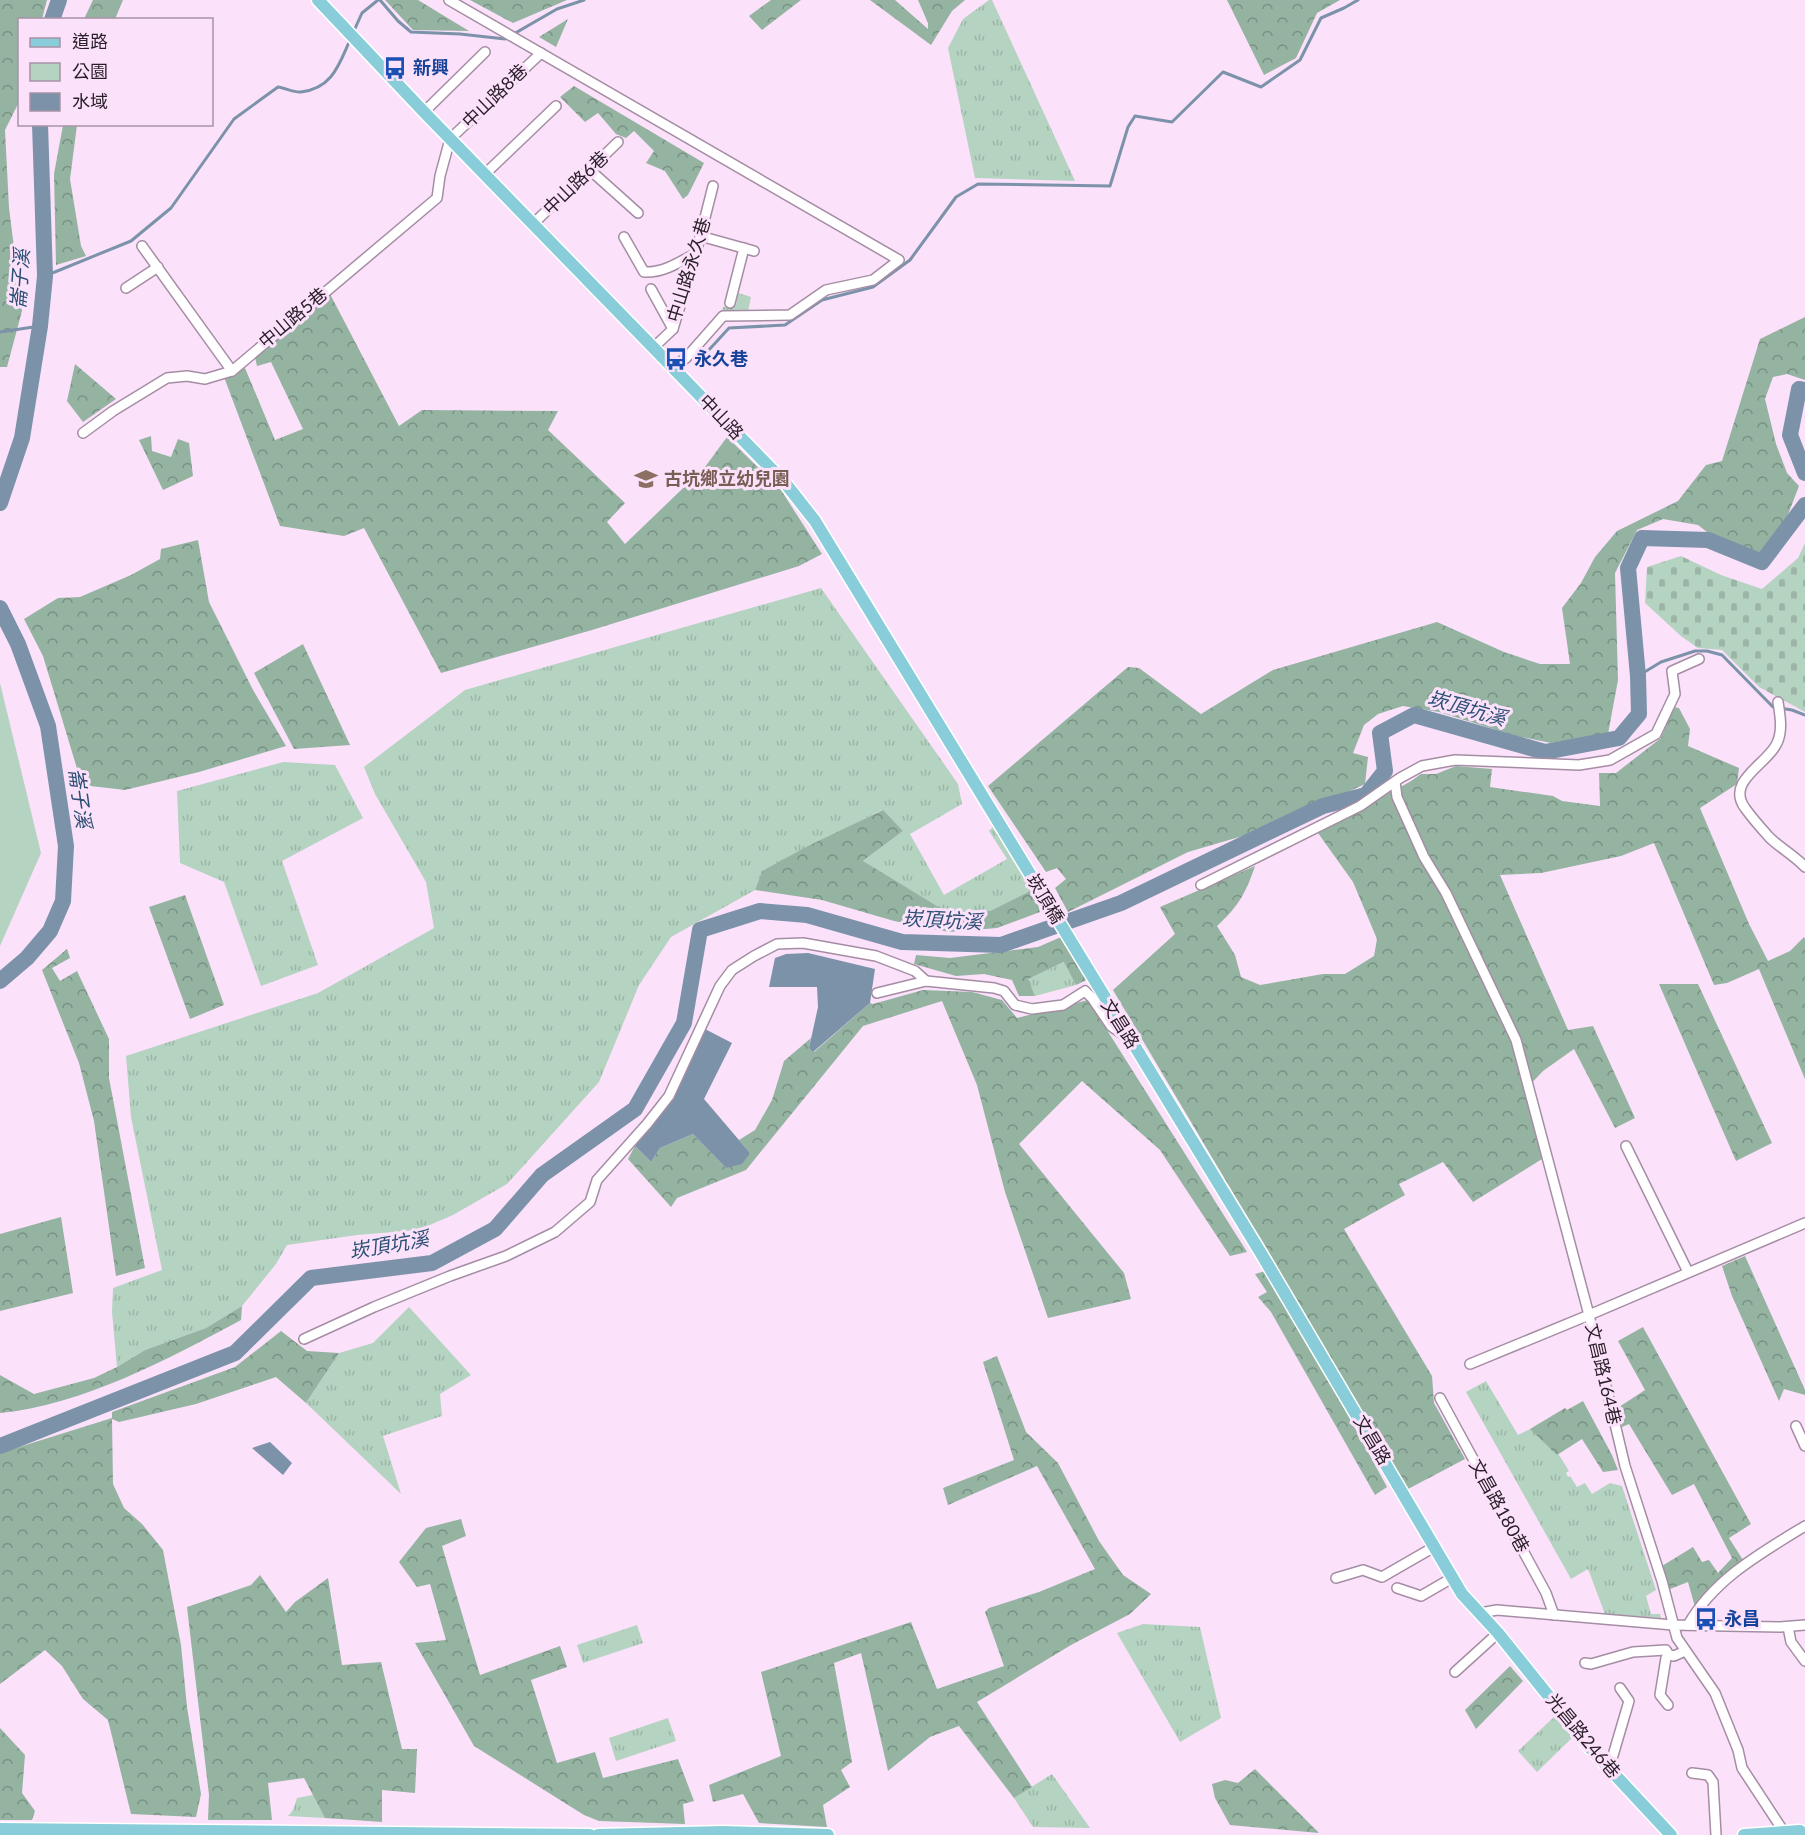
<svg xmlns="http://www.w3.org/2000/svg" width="1805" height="1835" font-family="Lato,'Noto Sans TC',sans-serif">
  <defs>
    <pattern id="grass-tufts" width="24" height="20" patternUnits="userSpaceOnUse" patternTransform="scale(1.5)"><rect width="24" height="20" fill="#b5d3c1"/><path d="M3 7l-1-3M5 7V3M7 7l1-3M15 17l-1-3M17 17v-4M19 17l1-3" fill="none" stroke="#9cb5a6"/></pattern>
    <pattern id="forest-crowns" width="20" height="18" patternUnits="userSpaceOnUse" patternTransform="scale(1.5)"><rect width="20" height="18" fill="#94b3a1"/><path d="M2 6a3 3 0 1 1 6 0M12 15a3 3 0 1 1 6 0" fill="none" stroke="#799183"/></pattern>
    <pattern id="cemetery-stones" width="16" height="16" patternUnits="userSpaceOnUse" patternTransform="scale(1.5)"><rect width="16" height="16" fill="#b5d3c1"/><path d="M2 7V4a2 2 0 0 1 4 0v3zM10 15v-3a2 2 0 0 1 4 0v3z" fill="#9cb5a6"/></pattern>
  </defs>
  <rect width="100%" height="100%" fill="#fce1fb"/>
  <g fill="url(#grass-tufts)">
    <polygon points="989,0 992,0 1075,181 975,178 948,48 963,19"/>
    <polygon points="738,293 751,297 748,312 722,313 723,307 736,305"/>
    <polygon points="821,588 958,784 962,804 910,834 944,895 1007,859 989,831 995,825 1034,889 990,911 950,914 862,862 903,831 882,810 762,871 755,890 671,937 639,985 599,1082 507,1184 453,1215 418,1230 357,1235 287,1245 276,1264 242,1306 206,1328 145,1350 117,1367 112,1312 113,1288 162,1270 131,1117 126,1056 318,993 434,928 426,882 375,794 364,767 465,690"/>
    <polygon points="283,762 335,765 363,818 282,861 318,965 261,986 224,882 180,863 177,791"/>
    <polygon points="1065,962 1076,985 1035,996 1027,979"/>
    <polygon points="409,1307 471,1375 440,1394 442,1416 383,1436 401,1494 306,1403 339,1353 373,1343"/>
    <polygon points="1486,1381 1518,1435 1530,1429 1559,1455 1569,1471 1566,1473 1568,1477 1570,1476 1577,1487 1585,1483 1592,1494 1610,1483 1622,1486 1656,1590 1646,1596 1651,1614 1660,1614 1661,1618 1605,1614 1588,1569 1571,1579 1466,1392"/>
    <polygon points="1143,1624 1200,1627 1221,1718 1180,1742 1117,1633"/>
    <polygon points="637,1625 643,1643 583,1663 577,1645"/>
    <polygon points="1556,1715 1575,1735 1537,1772 1518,1751"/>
    <polygon points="668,1718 676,1741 616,1761 609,1738"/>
    <polygon points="1052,1774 1090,1828 1033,1827 1014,1798"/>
    <polygon points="313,1795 325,1818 288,1816 293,1810 297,1798"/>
  </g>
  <g fill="url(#forest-crowns)">
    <polygon points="0,0 47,0 42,19 20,20 19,102 5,130 9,208 22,311 7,367 0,367"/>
    <polygon points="93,0 123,0 115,19 84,19"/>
    <polygon points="385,0 418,0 469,31 413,30"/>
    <polygon points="470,0 567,0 513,23"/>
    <polygon points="771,0 801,0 762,30 749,16"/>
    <polygon points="870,0 895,0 928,29 928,23 918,0 965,0 952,11 931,45"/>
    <polygon points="1227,0 1340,0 1317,13 1296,58 1264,75"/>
    <polygon points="568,19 556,47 539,37"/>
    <polygon points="574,86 704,163 688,195 683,199 665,171 646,163 654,151 634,131 626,138 616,134 598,113 585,122 560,97"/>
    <polygon points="63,125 77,125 70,179 81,246 86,256 56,265 54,174"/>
    <polygon points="330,294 399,426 422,410 558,411 548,430 625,503 607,522 625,544 705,467 727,437 781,490 822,554 799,566 592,630 441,673 364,528 344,536 280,526 224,377 245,368 275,440 303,429 271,362 257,366 255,357"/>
    <polygon points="1805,317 1805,380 1787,374 1773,377 1765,399 1776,444 1787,473 1799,486 1784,525 1758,556 1712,536 1698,525 1663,519 1637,530 1615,573 1618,680 1608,734 1551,743 1516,736 1439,712 1403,706 1378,714 1364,725 1353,753 1368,757 1365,784 1270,828 1188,852 1068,912 1055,888 1066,879 1057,868 1046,872 988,786 1128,667 1139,668 1201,714 1273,670 1437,622 1504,652 1540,664 1570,664 1562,608 1581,583 1595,557 1617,531 1678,501 1706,465 1722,461 1760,339"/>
    <polygon points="75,364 116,399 83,422 67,401"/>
    <polygon points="151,436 152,451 171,457 178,439 189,443 193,476 163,490 139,440"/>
    <polygon points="198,540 209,602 253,690 286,746 199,772 125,790 82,785 43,656 24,619 58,598 80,597 131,575 160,559 161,549"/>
    <polygon points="303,644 350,745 294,749 254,673"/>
    <path d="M 1674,707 L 1679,708 L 1690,729 L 1688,746 L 1739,768 L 1737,784 L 1700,808 L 1749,924 L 1768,961 L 1790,951 L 1804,937 L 1805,939 L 1805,1079 L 1759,969 L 1727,983 L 1714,985 L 1654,843 L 1621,856 L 1541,873 L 1500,875 L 1568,1030 L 1593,1026 L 1635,1118 L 1615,1128 L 1574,1049 L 1543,1071 L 1524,1091 L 1542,1159 L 1473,1202 L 1443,1162 L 1399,1184 L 1405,1195 L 1344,1229 L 1432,1376 L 1434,1403 L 1465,1459 L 1408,1489 L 1113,990 L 1175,934 L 1160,907 L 1255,866 C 1246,893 1238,907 1217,926 L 1235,955 L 1241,977 L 1260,985 L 1323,974 L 1345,974 L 1374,956 L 1377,939 L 1353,882 L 1318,833 C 1339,822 1360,810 1380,798 C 1395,789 1407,785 1421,774 L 1436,774 L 1456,766 L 1492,769 L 1490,787 L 1553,796 L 1562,801 L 1600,806 L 1599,773 L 1616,773 L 1661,738 Z"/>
    <polygon points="883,810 903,831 863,861 950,914 990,911 1034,889 1040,912 997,928 949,932 894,921 822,900 755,890 762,871 810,845"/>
    <polygon points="185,895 224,1005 190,1019 149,907"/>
    <polygon points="1061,937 1089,979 1076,985 1064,962 1028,979 1035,996 1019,996 1012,980 984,974 956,976 914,964 916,955 950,958 1038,947"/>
    <polygon points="67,949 70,958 52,968 60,981 77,971 109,1039 109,1078 145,1268 116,1276 94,1121 79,1063 42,970"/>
    <polygon points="1659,984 1698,984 1772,1143 1736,1161"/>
    <polygon points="923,990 972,992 1002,1000 1017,1018 1088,1000 1247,1252 1230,1256 1160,1150 1082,1081 1019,1144 1124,1273 1131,1299 1048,1318 1005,1192 977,1085 942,1001 863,1026 746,1170 677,1198 671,1207 628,1159 635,1146 651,1162 660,1148 693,1134 726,1168 750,1153 739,1140 755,1130 772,1100 784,1061 811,1038 809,1048 814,1052 870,1003 873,1004"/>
    <polygon points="61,1217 73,1293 0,1311 0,1234"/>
    <polygon points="1745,1256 1805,1390 1805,1395 1784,1389 1779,1401 1732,1296 1722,1266"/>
    <polygon points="1269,1270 1387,1487 1375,1495 1271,1312 1258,1297 1267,1292 1255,1274"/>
    <path d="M 242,1306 L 241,1320 C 171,1358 80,1406 0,1413 L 0,1375 L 34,1394 L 94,1378 L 117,1367 L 145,1350 L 206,1328 Z"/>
    <polygon points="1643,1327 1751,1524 1729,1538 1743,1560 1715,1585 1695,1607 1688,1582 1670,1589 1662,1566 1693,1547 1702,1562 1709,1560 1718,1573 1732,1558 1694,1484 1672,1495 1629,1424 1622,1427 1619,1407 1645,1390 1618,1341"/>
    <polygon points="281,1331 307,1351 339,1353 306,1403 276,1377 196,1404 119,1422 112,1419 113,1484 124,1508 142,1524 163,1550 181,1645 187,1707 201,1794 196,1817 131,1814 108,1720 83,1699 62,1666 45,1650 0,1684 0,1453 112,1418 112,1412 235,1367"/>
    <polygon points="997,1356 1026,1432 1058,1463 1099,1541 1123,1575 1151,1594 1130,1614 1071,1645 977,1702 1032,1787 1014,1798 959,1726 930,1737 888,1771 861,1653 834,1663 852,1762 841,1770 850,1787 823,1805 827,1827 759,1823 743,1794 713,1802 709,1785 781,1756 761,1672 911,1622 937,1689 1004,1666 985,1612 989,1608 1039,1592 1095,1569 1037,1466 948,1505 943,1488 1014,1460 983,1362"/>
    <polygon points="1583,1401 1612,1455 1618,1470 1603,1472 1582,1439 1557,1455 1530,1429 1565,1408 1567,1410"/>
    <polygon points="461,1519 466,1536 442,1546 480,1675 560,1646 567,1667 531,1680 557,1763 595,1752 603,1778 678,1759 694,1801 683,1804 685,1824 599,1821 584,1815 474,1746 415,1643 446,1640 430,1584 417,1587 399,1562 426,1528"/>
    <polygon points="260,1575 286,1612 295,1602 328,1578 342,1665 381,1662 402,1749 417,1749 415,1793 382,1790 382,1822 325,1818 304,1778 268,1783 272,1820 208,1820 209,1795 187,1607 251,1585"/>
    <polygon points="1510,1666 1523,1681 1476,1729 1465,1710"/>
    <polygon points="0,1728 25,1755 22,1793 35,1811 32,1820 0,1820"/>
    <polygon points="1255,1769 1319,1833 1230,1825 1215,1798 1212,1784 1225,1780 1238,1783"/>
  </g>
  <polygon fill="url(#cemetery-stones)" points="1805,543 1805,712 1759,687 1722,650 1698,648 1681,636 1645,603 1647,567 1681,556 1721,575 1762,589 1798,558"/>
  <polygon fill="#b5d3c1" points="0,683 41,853 0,946"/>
  <g fill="#7b92a9">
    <polygon points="808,953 875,969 870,1003 813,1052 809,1048 818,1007 817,987 769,987 775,958 786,954"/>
    <polygon points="705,1029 732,1043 704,1099 750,1153 742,1164 726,1168 693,1134 660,1148 651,1162 635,1146 663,1110"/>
    <polygon points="270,1442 292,1463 283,1475 252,1448"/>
  </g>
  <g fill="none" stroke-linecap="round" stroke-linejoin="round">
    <g stroke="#7b92a9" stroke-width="3">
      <polyline points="380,0 398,21 411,32 460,34 505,39 557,9 584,0"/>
      <polyline points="353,33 362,13 378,0"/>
      <path d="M 45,276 L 131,241 L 171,208 L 234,119 L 278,87 C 285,88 295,93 301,92 C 333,88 339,64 350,40"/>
      <polyline points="0,332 40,326"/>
      <polyline points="696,364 729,328 785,325 822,300 873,287 910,260 956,197 978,184 1110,186 1128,127 1135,116 1172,122 1223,72 1261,87 1300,60 1321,18 1344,8 1358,0"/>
      <polyline points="1638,676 1661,662 1695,651 1707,651 1722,655 1773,707 1792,710 1805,715"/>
    </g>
    <g stroke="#7b92a9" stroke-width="16">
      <polyline points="52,20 59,0"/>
      <polyline points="1805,390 1799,389 1790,435 1805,473"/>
      <polyline points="0,503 22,438 40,326 45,276 40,124"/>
      <polyline points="0,608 18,644 48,726 66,846 63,901 50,931 27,958 0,981"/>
      <polyline points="0,1446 235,1353 311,1278 432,1263 495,1229 542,1175 635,1109 684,1023 700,930 760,911 807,915 902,942 1001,945 1121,903 1323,806 1366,795 1385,771 1380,733 1414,715 1545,752 1619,738 1639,714 1638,676 1628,568 1642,538 1708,540 1762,562 1805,505"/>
    </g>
    <g stroke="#a58da4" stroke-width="12">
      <g id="minor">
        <polyline points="449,0 899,260 873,280 826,290 790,315 723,316 686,358 673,367"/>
        <polyline points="424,112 485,52"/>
        <polyline points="590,170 638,213"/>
        <polyline points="485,174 556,106"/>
        <polyline points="534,223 618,142"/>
        <polyline points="700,236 754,251"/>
        <path d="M 624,237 L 644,272 C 663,273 680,262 696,253"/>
        <polyline points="142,246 232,371"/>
        <polyline points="126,288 158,267"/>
        <polyline points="651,289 673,329"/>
        <polyline points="730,303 744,248"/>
        <polyline points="653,348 673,329 696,253 713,186"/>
        <polyline points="83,433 113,411 167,378 187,376 205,379 232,371 437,198 440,176 450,139 541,53"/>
        <path d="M 1778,702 C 1780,715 1783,730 1777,743 C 1768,764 1725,781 1745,808 C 1752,818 1761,828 1769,837 C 1780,848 1794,855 1805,867"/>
        <polyline points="1395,782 1397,797 1424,857 1446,893 1516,1040 1589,1315 1470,1364"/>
        <polyline points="1201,885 1360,806 1400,778 1422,766 1455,760 1579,765 1610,760 1656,734 1675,694 1672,671 1699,659"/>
        <polyline points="877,993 926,981 994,988 1004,991 1015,1005 1032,1009 1063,1005 1085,991 1092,998 1111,1026 1128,1038"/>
        <polyline points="1626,1146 1688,1272"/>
        <polyline points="304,1339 374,1307 450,1276 506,1256 555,1232 590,1202 597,1180 647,1124 669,1096 720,986 732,970 754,956 777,944 803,943 876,956 915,971 926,981"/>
        <polyline points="1440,1398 1546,1593 1554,1615"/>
        <polyline points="1796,1426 1805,1446"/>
        <polyline points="1336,1578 1363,1570 1382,1577 1434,1547"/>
        <polyline points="1397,1588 1421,1596 1452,1578"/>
        <polyline points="1480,1613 1497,1610 1673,1625 1780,1627 1805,1625"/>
        <path d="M 1688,1625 C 1714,1579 1761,1553 1805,1526"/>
        <polyline points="1788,1627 1791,1642 1805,1661"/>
        <polyline points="1585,1663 1591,1664 1633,1652 1666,1650 1669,1655 1674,1656 1685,1651"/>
        <polyline points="1455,1672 1498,1633"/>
        <polyline points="1668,1705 1660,1695 1666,1658 1669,1655"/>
        <polyline points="1609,1769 1629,1701 1620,1688"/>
        <polyline points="1692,1773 1708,1775 1713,1782 1716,1835"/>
        <polyline points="1784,1832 1742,1768 1738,1750 1715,1693 1677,1638 1662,1581 1625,1466 1589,1315 1805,1223"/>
      </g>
    </g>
    <g stroke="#fff" stroke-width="15">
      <g id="major">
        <polyline points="318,0 424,112 786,484 815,521 1262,1255 1462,1594 1498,1633 1591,1749 1671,1835"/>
        <polyline points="0,1829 590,1835"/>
        <polyline points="598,1835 723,1832 828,1835"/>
        <polyline points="1744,1835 1800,1831 1800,1835"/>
      </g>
    </g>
    <use href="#minor" stroke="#fff" stroke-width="9"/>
    <use href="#major" stroke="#89cdda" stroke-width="12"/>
  </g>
  <defs>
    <g id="bus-bare" transform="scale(1.8)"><path d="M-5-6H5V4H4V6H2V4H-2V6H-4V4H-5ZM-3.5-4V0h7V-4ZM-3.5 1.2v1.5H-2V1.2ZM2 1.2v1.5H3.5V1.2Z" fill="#1a4fb4" stroke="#fce1fb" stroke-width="2.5" paint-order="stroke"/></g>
    <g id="school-bare" transform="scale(1.8)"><path d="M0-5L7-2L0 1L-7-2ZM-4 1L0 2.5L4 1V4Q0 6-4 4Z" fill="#8d6e63" stroke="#fce1fb" stroke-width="2.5" paint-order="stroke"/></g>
  </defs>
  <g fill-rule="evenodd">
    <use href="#bus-bare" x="395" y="68"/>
    <use href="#bus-bare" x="676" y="359"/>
    <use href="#school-bare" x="646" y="479"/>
    <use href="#bus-bare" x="1706" y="1619"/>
  </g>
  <g text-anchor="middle" stroke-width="6" stroke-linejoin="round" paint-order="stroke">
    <g font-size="18" font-weight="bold" fill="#164399" stroke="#fce1fb" text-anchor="start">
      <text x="413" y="74">新興</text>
      <text x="694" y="365">永久巷</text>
      <text x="1724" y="1625">永昌</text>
    </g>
    <g font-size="18" fill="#281e28" stroke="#fce1fb">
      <text transform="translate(495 96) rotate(-44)" y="6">中山路8巷</text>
      <text transform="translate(576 183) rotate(-44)" y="6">中山路6巷</text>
      <text transform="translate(689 270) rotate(-73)" y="6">中山路永久巷</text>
      <text transform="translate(293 318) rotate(-40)" y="6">中山路5巷</text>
      <text transform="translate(721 417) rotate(46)" y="6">中山路</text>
      <text transform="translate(1045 899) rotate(59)" y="6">崁頂橋</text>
      <text transform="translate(1120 1024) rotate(58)" y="6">文昌路</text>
      <text transform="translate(1603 1374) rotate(77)" y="6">文昌路164巷</text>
      <text transform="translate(1372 1440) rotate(59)" y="6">文昌路</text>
      <text transform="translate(1499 1506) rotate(61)" y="6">文昌路180巷</text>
      <text transform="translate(1583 1736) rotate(50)" y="6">光昌路246巷</text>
    </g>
    <g font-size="18" font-weight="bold" fill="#785e54" stroke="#fce1fb" text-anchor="start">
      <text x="664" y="485">古坑鄉立幼兒園</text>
    </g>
    <g font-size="20" font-style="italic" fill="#2b5073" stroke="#fce1fb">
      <text transform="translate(20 279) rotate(-86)" y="7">崙子溪</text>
      <text transform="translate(1467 708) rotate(16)" y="7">崁頂坑溪</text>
      <text transform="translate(80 798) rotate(82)" y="7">崙子溪</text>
      <text transform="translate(942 920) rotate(3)" y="7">崁頂坑溪</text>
      <text transform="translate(389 1245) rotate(-10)" y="7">崁頂坑溪</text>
    </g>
  </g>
  <rect x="18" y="18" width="195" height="108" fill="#fce1fb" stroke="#a793a7" stroke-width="1.5"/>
  <rect x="30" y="38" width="30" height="9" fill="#89cdda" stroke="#a793a7" stroke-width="1.5"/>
  <text x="72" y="48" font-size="18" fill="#281e28">道路</text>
  <rect x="30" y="63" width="30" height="18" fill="#b5d3c1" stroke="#a793a7" stroke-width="1.5"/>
  <text x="72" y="78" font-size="18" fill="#281e28">公園</text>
  <rect x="30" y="93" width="30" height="18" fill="#7b92a9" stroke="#a793a7" stroke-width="1.5"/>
  <text x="72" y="108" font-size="18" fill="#281e28">水域</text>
</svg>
